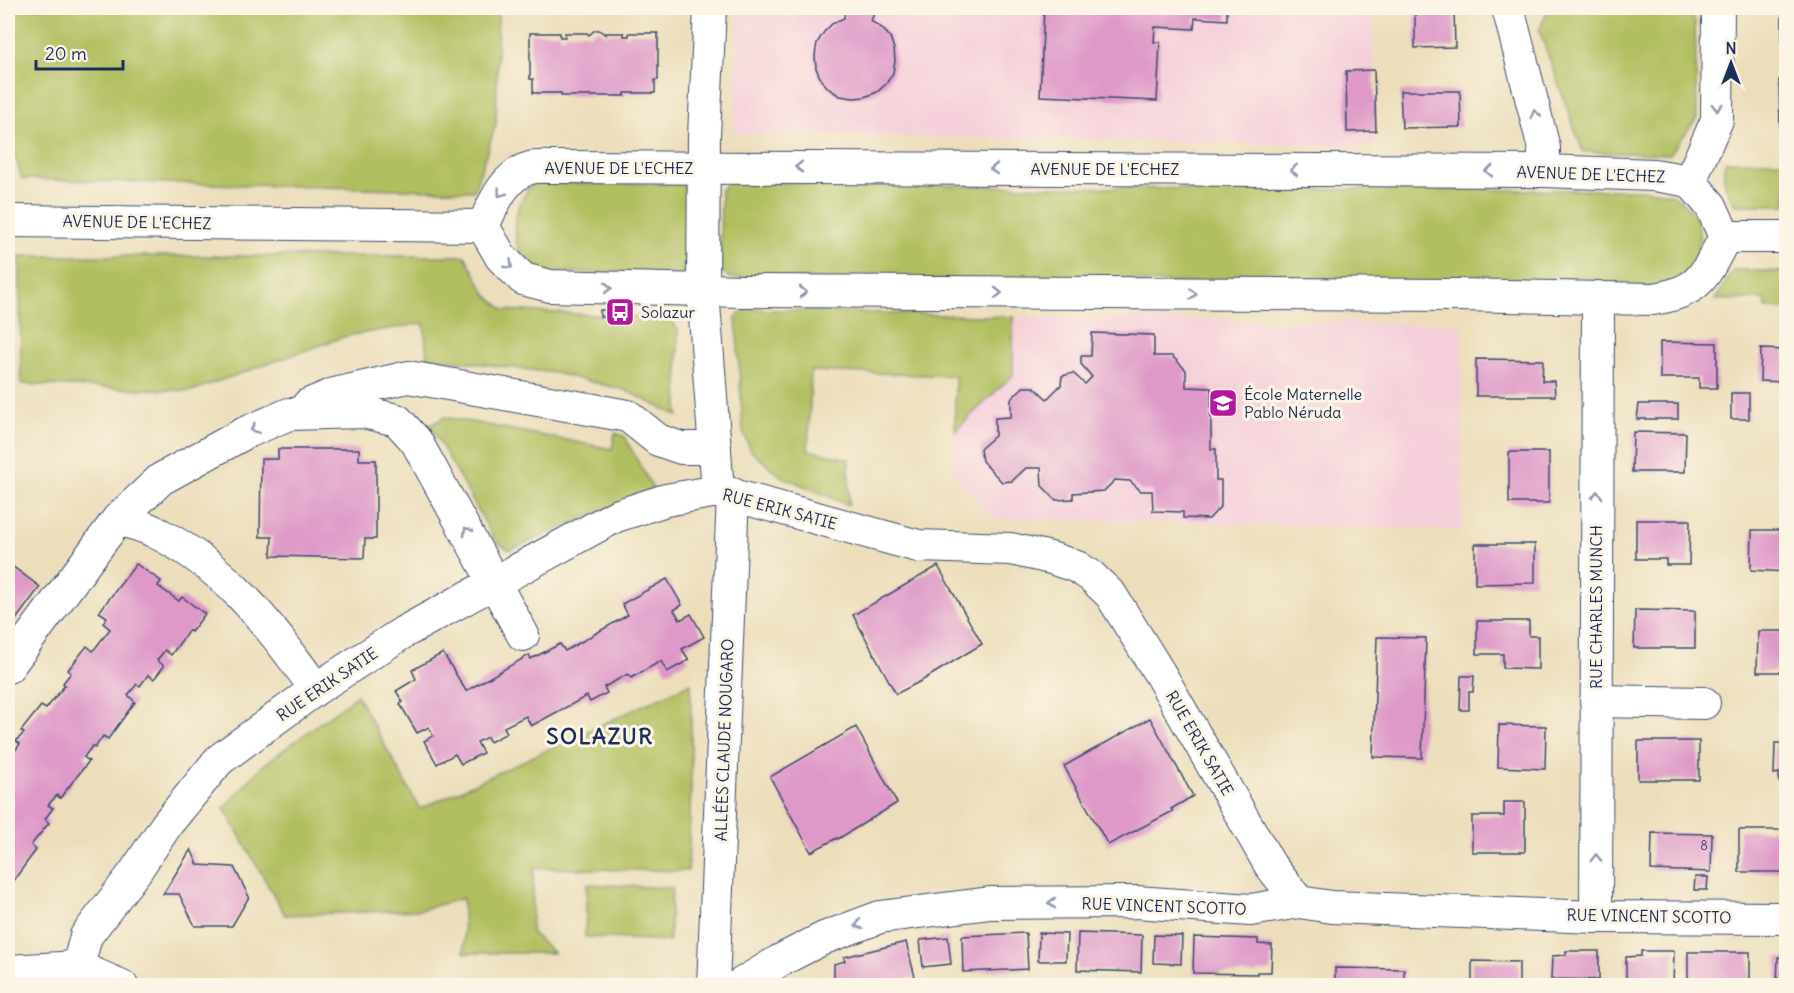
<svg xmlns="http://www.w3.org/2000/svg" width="1794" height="993" font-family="Delius,sans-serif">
  <rect width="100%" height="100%" fill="#fcf5e5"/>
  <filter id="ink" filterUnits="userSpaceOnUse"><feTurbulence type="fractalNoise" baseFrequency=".0167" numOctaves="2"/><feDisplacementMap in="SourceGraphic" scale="12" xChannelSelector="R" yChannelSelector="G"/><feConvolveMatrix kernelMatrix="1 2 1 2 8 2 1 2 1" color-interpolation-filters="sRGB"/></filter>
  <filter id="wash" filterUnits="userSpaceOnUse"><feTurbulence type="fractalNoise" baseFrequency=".008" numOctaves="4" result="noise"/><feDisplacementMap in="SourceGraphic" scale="24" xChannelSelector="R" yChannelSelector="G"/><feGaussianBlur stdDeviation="1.35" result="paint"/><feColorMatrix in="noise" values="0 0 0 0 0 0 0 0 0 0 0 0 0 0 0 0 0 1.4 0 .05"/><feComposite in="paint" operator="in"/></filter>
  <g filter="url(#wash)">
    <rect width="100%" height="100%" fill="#ecdebb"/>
    <g fill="#f5cfda">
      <polygon points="738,8 1373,8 1375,146 735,133"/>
      <polygon points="1013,317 1462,324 1463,530 994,518 954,474 955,431 1013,375"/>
    </g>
    <g fill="#b2bf61" stroke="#667760" stroke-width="1.5">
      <polygon points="8,8 498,8 496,124 474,191 22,179 8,132"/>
      <polygon points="1549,8 1687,8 1695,22 1697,118 1670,154 1583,152 1539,30"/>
      <path d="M 1726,161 L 1786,161 L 1786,205 L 1735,205 C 1726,190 1720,178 1726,161 Z"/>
      <path d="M 729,182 L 1194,189 L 1648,190 C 1656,191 1669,192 1675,196 C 1708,217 1707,260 1676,281 C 1670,286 1657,287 1649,288 L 730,278 L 720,270 L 721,190 Z"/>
      <path d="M 532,183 L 683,184 L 689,190 L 687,265 L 682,274 L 543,272 L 525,266 C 510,229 510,216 532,183 Z"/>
      <polygon points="20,256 465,256 486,294 504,310 671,319 678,330 678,416 625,390 555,373 427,357 424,323 346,336 191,391 21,384"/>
      <polygon points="1733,270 1786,272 1786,309 1766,308 1765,299 1715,300"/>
      <polygon points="746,309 1013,317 1013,375 955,431 955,376 811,371 808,450 849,459 849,505 781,476 751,451 743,432 736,317"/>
      <polygon points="445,417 612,449 615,433 624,436 653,489 510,550 496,542 430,425"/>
      <polygon points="691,683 691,787 688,871 534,868 531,932 554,953 464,953 463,898 420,910 285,915 224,808 262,766 357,695 420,809"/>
      <polygon points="587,884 672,888 669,941 585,937"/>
    </g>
    <g id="blocks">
      <g fill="#de99c8">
        <polygon points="845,8 876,8 871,21 882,28 890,37 894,49 895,61 893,73 886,84 877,92 865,97 853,98 840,96 829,89 821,80 816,68 815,55 817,43 824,32 833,23 844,18"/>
        <polygon points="1044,8 1082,8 1081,9 1118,12 1118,8 1227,8 1227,20 1195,18 1194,29 1155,27 1154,42 1160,42 1157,101 1040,96"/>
        <polygon points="1415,8 1463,8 1463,9 1454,10 1455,47 1415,48"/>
        <polygon points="1782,8 1786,8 1786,51 1782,43"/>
        <polygon points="595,30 599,30 606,35 606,33 624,33 624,36 629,36 629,33 658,33 658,80 655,80 655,93 625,93 625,96 561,96 561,93 533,93 533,79 530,79 530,33 560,33 560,37 565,37 565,33 587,33 589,35"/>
        <polygon points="1374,70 1376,131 1347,132 1346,71"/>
        <polygon points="1786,79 1786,129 1780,129 1779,80"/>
        <polygon points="1400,91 1460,91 1461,127 1402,128"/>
        <rect x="600" y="310" width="17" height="7"/>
        <polygon points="1092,333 1154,335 1154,356 1172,356 1186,370 1186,387 1211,388 1211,449 1216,449 1216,480 1221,480 1221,506 1209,519 1183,518 1183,512 1153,511 1152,491 1141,491 1130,481 1115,480 1104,491 1073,493 1073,499 1056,500 1042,486 1041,468 1026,468 1012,481 1002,482 982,461 980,449 995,436 995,418 1011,417 1011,399 1023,387 1034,387 1047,399 1061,385 1062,376 1073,373 1085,384 1092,377 1081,364 1081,356 1091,356"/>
        <polygon points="1660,342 1717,343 1717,388 1699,388 1699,378 1660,378"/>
        <polygon points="1761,349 1786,350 1786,382 1760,381"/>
        <polygon points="1476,359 1543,360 1542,381 1554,381 1555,396 1476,396"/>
        <rect x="1731" y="393" width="18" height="26"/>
        <polygon points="1639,404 1678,404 1678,419 1637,419"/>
        <polygon points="1633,432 1686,433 1685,472 1632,472"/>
        <polygon points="278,449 359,449 359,460 376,460 376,539 365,539 364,558 271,556 272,537 260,537 261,459 278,459"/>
        <rect x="1509" y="452" width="40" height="51"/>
        <polygon points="1636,520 1690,520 1689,565 1666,565 1666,559 1636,559"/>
        <polygon points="1752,530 1780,530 1780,534 1786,534 1786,572 1751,570"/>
        <polygon points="1475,544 1535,544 1535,583 1475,584"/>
        <polygon points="8,563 40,587 12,625 8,622"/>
        <polygon points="136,564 161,581 158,586 179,601 182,597 205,614 191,632 189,630 171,655 165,650 157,660 164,666 154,679 148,675 140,686 137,684 128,695 135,702 108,739 103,736 95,748 92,746 84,757 89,761 60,798 57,795 48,805 53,808 45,819 49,823 31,845 36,850 8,888 8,760 20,744 16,741 24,733 21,731 41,706 46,709 65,685 63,683 71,673 68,670 87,646 93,651 110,629 103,623 107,617 99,612"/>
        <polygon points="938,566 982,644 923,680 896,694 853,615"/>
        <polygon points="667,579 682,605 674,610 680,620 691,614 704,637 682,649 689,660 667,672 661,661 631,678 628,674 604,687 607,693 590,702 587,696 531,726 526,716 504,727 507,733 490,742 487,737 477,742 483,753 461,764 455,754 437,764 424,741 433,736 429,727 417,733 400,704 403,702 396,691 416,679 412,670 443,653 466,691 529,655 531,659 560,644 565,651 628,615 622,604"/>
        <polygon points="1635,610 1695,611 1695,648 1634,648"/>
        <polygon points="1477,621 1529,621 1529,636 1538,636 1538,669 1503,668 1503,654 1477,654"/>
        <polygon points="1758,631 1786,631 1786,672 1757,672"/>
        <polygon points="1377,637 1426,638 1422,758 1373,757"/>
        <polygon points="1461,676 1474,676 1473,692 1469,692 1469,710 1460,710"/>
        <polygon points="1150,718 1193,796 1171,809 1173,811 1108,845 1064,766"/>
        <polygon points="1499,725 1546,726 1545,769 1498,767"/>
        <polygon points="856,727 897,803 838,839 837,838 811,852 770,777"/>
        <rect x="1638" y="741" width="61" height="39"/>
        <polygon points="1775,743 1786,743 1786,782 1779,782 1779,773 1774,774"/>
        <polygon points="1504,802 1525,802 1525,852 1472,852 1472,816 1504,816"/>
        <rect x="1739" y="830" width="47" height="42"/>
        <polygon points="1652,833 1712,834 1711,872 1651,870"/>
        <polygon points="191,849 198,865 234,867 249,897 232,926 195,926 179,894 163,894"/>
        <polygon points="1695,877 1708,877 1707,890 1694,890"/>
        <polygon points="1026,933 1028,969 963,972 962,936"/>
        <polygon points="1039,933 1067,934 1066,961 1038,961"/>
        <polygon points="1078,933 1142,935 1141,972 1077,970"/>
        <polygon points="1154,935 1182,936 1181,964 1153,963"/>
        <polygon points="948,937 951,964 923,967 920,940"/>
        <polygon points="1194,937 1258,939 1258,944 1272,945 1271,972 1257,972 1257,974 1193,973"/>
        <polygon points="906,942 915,977 877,986 834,986 834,964 845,961 844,957"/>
        <polygon points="1566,951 1599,951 1599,980 1551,979 1552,956 1566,955"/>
        <polygon points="1641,951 1674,951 1673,986 1626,985 1626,957 1641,956"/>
        <polygon points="1688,952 1750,952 1750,986 1688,985"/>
        <polygon points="1778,957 1786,958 1786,984 1777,984"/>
        <polygon points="1472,961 1519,962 1519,986 1472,986"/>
        <polygon points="1335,968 1404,969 1404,986 1335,986"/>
      </g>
    </g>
  </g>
  <g filter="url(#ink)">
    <use href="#blocks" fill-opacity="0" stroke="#3a496c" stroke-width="1.5"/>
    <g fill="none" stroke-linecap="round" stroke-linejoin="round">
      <g stroke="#3a496c" stroke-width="34">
        <g id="minor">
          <polyline points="710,8 704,136 703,290 718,491"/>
          <polyline points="1508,8 1544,148 1544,171"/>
          <polyline points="1690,181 1717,120 1718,10 1716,8"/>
          <polyline points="8,221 483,226"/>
          <path d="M 483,226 C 493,205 504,175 530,168 C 537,166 547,167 554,167 L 1544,171 L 1654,175 L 1690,181 L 1711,206 L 1725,237"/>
          <path d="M 483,226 L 501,257 L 523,279 L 550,286 L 743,291 L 1458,295 L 1653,299 C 1700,292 1704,277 1725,237"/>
          <polyline points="1725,237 1786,237"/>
          <polyline points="308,405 334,394 408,377 628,416 658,440 681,448 715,448"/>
          <path d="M 118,519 C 129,523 142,525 153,531 C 228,567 268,624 316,689"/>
          <polyline points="8,667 118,519 161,479 245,433 289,414 363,412 397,420 416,441 523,635"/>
          <polyline points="1596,701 1704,703"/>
          <polyline points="1596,917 1598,297"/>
          <polyline points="78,967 86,936 135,872 167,824 219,760 316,689 404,632 616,516 666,500 718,491 918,546 1011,549 1051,558 1077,567 1091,576 1111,595 1160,674 1270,865 1299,902"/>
          <polyline points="8,971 78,967 122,986"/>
          <polyline points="713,986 733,494"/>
          <polyline points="738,986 779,961 824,938 880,917 990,903 1136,902 1251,910 1299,902 1332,907 1596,917 1786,918"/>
        </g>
      </g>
      <use href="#minor" stroke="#fff" stroke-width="32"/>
    </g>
    <defs><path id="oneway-chevron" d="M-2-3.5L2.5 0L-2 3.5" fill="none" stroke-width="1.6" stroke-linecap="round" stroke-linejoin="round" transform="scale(1.5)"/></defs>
    <g stroke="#8d97ae">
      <use href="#oneway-chevron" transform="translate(1717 107) rotate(90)"/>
      <use href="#oneway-chevron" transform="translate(1535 114) rotate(-104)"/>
      <use href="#oneway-chevron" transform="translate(799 167) rotate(-180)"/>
      <use href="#oneway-chevron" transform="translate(994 169) rotate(-180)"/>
      <use href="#oneway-chevron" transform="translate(1294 170) rotate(-180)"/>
      <use href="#oneway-chevron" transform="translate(1489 171) rotate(-180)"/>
      <use href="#oneway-chevron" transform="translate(501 193) rotate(126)"/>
      <use href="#oneway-chevron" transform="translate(509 265) rotate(44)"/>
      <use href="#oneway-chevron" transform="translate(608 288) rotate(2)"/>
      <use href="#oneway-chevron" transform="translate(803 292)"/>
      <use href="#oneway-chevron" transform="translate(998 293)"/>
      <use href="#oneway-chevron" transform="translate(1193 294)"/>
      <use href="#oneway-chevron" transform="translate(254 429) rotate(157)"/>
      <use href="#oneway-chevron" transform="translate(1597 495) rotate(-90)"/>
      <use href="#oneway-chevron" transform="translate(467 531) rotate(-120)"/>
      <use href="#oneway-chevron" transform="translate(1596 858) rotate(-90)"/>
      <use href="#oneway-chevron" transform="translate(1052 903) rotate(180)"/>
      <use href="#oneway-chevron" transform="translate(859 925) rotate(159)"/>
    </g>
  </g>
  <defs>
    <g id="bus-square" transform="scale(1.5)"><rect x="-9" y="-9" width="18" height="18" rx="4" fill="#b5179e" stroke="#fcf5e5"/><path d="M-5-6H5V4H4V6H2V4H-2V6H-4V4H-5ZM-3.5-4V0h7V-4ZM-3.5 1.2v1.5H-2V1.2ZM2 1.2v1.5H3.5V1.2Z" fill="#fff"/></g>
    <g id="school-square" transform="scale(1.5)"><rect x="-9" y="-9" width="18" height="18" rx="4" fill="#b5179e" stroke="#fcf5e5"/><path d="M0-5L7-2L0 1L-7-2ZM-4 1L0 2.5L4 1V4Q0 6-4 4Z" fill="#fff"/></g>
  </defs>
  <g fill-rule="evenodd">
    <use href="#bus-square" x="620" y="312"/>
    <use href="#school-square" x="1223" y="403"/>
  </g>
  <g text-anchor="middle" stroke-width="6" stroke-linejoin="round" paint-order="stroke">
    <g font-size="14" fill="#4c4a78">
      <text x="1704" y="850">8</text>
    </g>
    <g font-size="16" fill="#1b2f5e" stroke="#fcf5e5">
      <text x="619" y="174">AVENUE DE L'ECHEZ</text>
      <text x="1105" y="175">AVENUE DE L'ECHEZ</text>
      <text transform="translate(1591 174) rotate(2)" y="6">AVENUE DE L'ECHEZ</text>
      <text transform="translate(137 222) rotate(1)" y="6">AVENUE DE L'ECHEZ</text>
      <text transform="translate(780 509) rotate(15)" y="6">RUE ERIK SATIE</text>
      <text transform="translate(1596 607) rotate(-90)" y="6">RUE CHARLES MUNCH</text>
      <text transform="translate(327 684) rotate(-34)" y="6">RUE ERIK SATIE</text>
      <text transform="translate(724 740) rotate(-88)" y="6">ALLÉES CLAUDE NOUGARO</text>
      <text transform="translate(1200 743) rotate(60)" y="6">RUE ERIK SATIE</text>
      <text transform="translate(1164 906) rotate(2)" y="6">RUE VINCENT SCOTTO</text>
      <text transform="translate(1649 916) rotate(1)" y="6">RUE VINCENT SCOTTO</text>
    </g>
    <g font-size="16" fill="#1b2f5e" stroke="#fcf5e5" text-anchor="start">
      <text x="641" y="318">Solazur</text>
      <text x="1244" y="400">École Maternelle<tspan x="1244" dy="18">Pablo Néruda</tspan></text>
    </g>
    <g font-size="22" font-weight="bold" letter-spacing="1.5" fill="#1b2f5e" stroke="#fcf5e5">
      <text x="600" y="744">SOLAZUR</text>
    </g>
  </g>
  <rect width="1794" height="993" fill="none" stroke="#fcf5e5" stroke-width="30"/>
  <g transform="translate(1731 63)" stroke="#fcf5e5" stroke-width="4.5" paint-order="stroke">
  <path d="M0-4.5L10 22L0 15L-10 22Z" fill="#1b2f5e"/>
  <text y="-9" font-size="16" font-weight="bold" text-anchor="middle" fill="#1b2f5e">N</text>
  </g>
  <path d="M36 60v9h87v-9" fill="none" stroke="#1b2f5e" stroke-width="3"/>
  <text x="45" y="60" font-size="18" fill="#1b2f5e" stroke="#fcf5e5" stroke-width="4.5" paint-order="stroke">20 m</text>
</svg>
